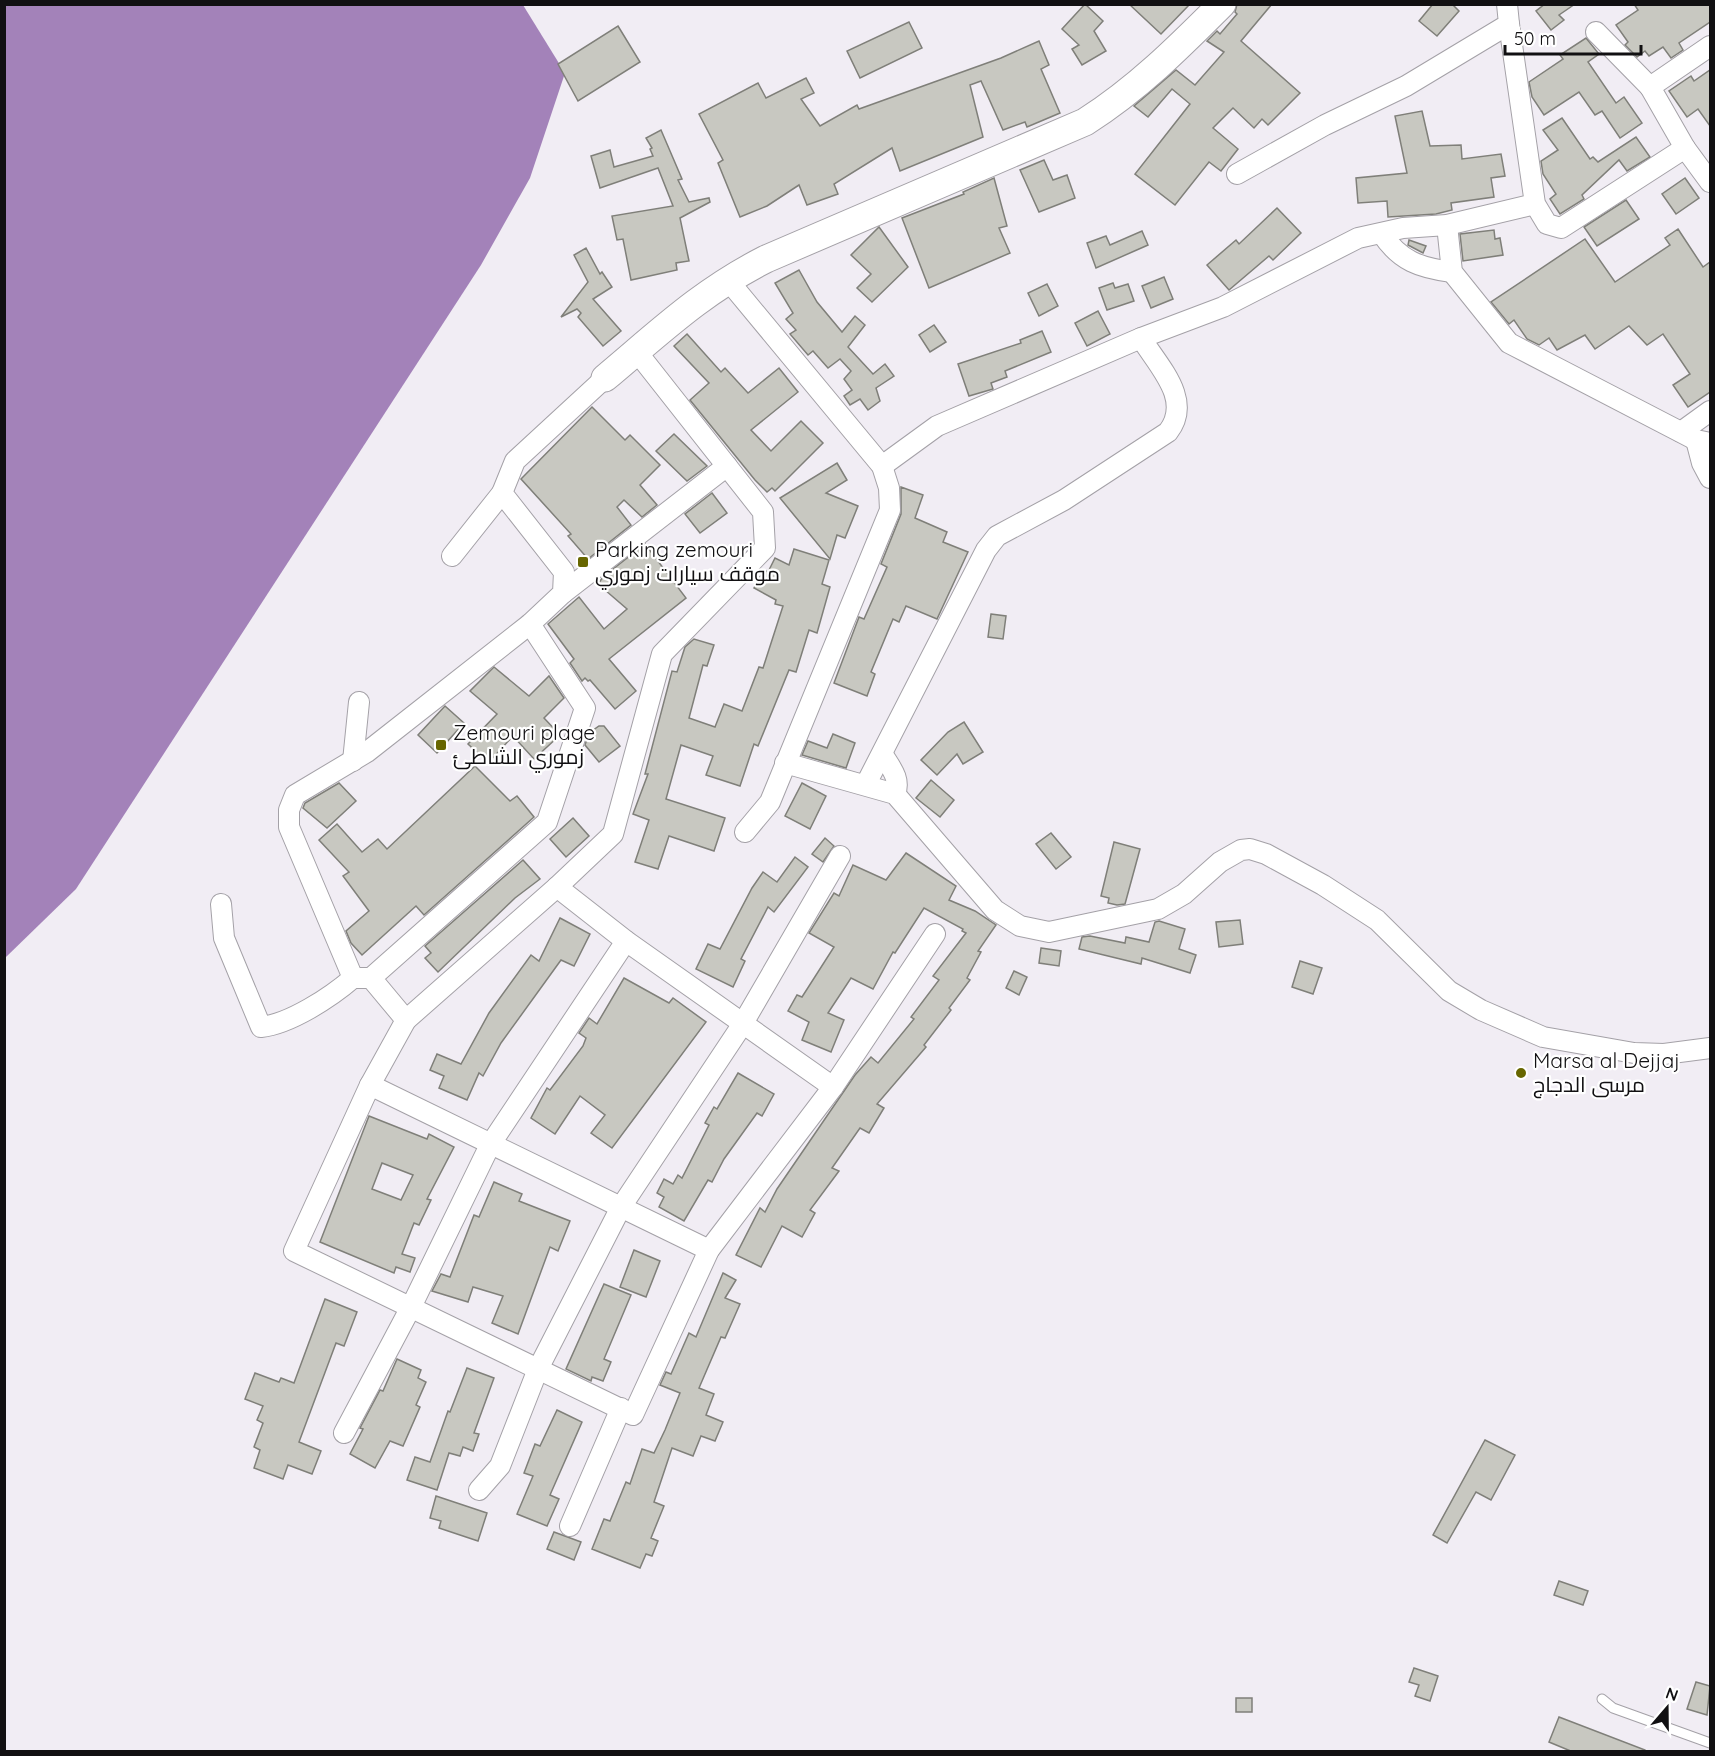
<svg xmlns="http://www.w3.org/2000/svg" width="1715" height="1756" font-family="Quicksand,Cairo,sans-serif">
  <rect width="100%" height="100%" fill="#f1edf4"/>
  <polygon fill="#a382b9" points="5,5 523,5 565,73 530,178 481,265 76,889 5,958"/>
  <g fill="#c8c8c1" stroke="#7f7f79" stroke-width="1.5" fill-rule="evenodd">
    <polygon points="1085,4 1103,21 1094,31 1106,51 1082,65 1072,49 1079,45 1062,29"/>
    <polygon points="1129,4 1190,4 1161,34"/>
    <polygon points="1237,4 1272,4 1241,41 1300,93 1268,125 1262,119 1254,128 1233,108 1213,128 1238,149 1221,171 1209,162 1175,205 1135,174 1190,104 1172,89 1148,117 1134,106 1176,70 1195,85 1224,52 1207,41 1217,31 1220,34 1237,14 1235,12"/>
    <polygon points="1433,4 1452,4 1459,11 1437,36 1419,21"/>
    <polygon points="1545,4 1575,4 1559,15 1564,20 1551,30 1536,11"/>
    <polygon points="1634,4 1710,4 1710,22 1679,43 1683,50 1671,58 1663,47 1649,56 1645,51 1637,57 1625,45 1628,42 1616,25 1638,10"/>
    <polygon points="909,22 922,48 860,78 847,51"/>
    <polygon points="618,26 640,62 578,101 558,64"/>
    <polygon points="1586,38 1599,54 1588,62 1616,103 1624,97 1642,123 1620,138 1602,111 1595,115 1579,92 1544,115 1532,97 1529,82 1563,59 1560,55"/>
    <polygon points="1039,41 1049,65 1041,69 1060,113 1027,127 1025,122 1003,130 981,81 970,85 983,137 900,171 892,148 834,184 838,194 807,205 799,185 767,206 740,217 718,163 723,160 699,114 758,83 766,98 806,78 814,93 801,99 820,126 857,105 859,109 1001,58"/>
    <polygon points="1710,70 1710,126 1698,109 1687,117 1669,91 1691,76 1694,81"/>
    <polygon points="1422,111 1430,146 1461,145 1462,159 1501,154 1505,176 1491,178 1494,197 1451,203 1452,210 1436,214 1388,217 1387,201 1358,203 1356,178 1407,173 1395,116"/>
    <polygon points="1562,118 1590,159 1593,157 1598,162 1636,137 1650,157 1627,171 1619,160 1582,195 1584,199 1560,214 1550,199 1556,194 1543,174 1541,161 1558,150 1543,130"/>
    <polygon points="661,130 682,179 678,180 689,202 709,198 710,202 680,218 689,261 676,263 677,270 631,280 623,239 617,240 612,216 673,206 658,168 600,188 591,156 610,150 614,167 653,156 650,149 652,148 646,138"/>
    <polygon points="1044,160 1053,180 1067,175 1075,198 1039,212 1020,170"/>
    <polygon points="994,178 1007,226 999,228 1010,253 929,288 902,218 964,194 963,192"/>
    <polygon points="1685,178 1699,198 1676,214 1662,194"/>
    <polygon points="1626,200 1639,219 1597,246 1584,227"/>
    <polygon points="1277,208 1301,233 1273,260 1269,256 1229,290 1207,265 1236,240 1239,244"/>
    <polygon points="879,227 908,267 872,302 857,288 871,274 851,255"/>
    <polygon points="1678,229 1703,267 1710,262 1710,392 1688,407 1673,385 1690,374 1663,334 1647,345 1629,326 1595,349 1585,335 1557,350 1549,338 1539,345 1527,339 1514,320 1509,324 1491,302 1585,239 1615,282 1670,245 1665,238"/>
    <polygon points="1494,230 1495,239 1500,238 1503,255 1463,261 1460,234"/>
    <polygon points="1142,231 1148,245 1096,268 1087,243 1106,236 1110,245"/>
    <polygon points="1409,240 1426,246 1423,253 1408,245"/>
    <polygon points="586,248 600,274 602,272 612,287 593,299 621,331 603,346 578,317 581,313 577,309 561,317 588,282 574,255"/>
    <polygon points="799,270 817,302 842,332 855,316 865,325 848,347 873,374 885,364 894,376 876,388 880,401 868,410 860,399 850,405 844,396 852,390 844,379 851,371 840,359 828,368 813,351 808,355 790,334 796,330 786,319 793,313 775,283"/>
    <polygon points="1164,277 1173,299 1151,308 1142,286"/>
    <polygon points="1113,283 1115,288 1128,284 1134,301 1107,310 1099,288"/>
    <polygon points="1047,284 1058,306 1039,316 1028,293"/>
    <polygon points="1098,311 1110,334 1087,346 1075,323"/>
    <polygon points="934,325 946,342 930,352 919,335"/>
    <polygon points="1042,331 1051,352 1005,371 1007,377 991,383 993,389 969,396 958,364 1021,343 1020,340"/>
    <polygon points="687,334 721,372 725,368 748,393 779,368 798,392 751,430 771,451 801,421 823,443 775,491 772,488 767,492 755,480 690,400 709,383 674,346"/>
    <polygon points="592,407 625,440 630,435 660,465 640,485 657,505 642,517 624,500 617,507 631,525 588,559 568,536 571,534 521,479"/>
    <polygon points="674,434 707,466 687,481 656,451"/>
    <polygon points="837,463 847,480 826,493 858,506 845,538 837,535 830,559 780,498"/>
    <polygon points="901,487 923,495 915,518 947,532 943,542 968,552 937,619 906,606 899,622 893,619 871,672 875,674 867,696 834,683 859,617 864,619 887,567 881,564 901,514"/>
    <polygon points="712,493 727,513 700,533 685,514"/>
    <polygon points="645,544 686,598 609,659 636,691 615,709 590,680 588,681 585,678 582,681 570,663 574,659 548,624 579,597 604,629 627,609 598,584 603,577"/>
    <polygon points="794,549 829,560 822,584 830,587 817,633 809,630 796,672 789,670 758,746 754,744 740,786 706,775 713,756 681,745 666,799 725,818 714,851 669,836 658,869 635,862 649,820 633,814 648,774 645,774 672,671 677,672 685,647 694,639 714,645 707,666 703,665 689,718 715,727 724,704 742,711 759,667 763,668 783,606 775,604 776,600 754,588 764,570 768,572 775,558 789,565"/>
    <polygon points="991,614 1006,616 1003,639 988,637"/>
    <polygon points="494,667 529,696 549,676 564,698 544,718 560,735 534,759 513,736 488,763 468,744 497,714 470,691"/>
    <polygon points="445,706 464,723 437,753 418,735"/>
    <polygon points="964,722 983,752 963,764 957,754 937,775 921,760 948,732"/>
    <polygon points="599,726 604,726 620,746 599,762 585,745 589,733"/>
    <polygon points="833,734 855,743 846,768 802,755 808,741 827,748"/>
    <polygon points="475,766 510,801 517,796 534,817 424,915 416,906 362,955 351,943 346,931 369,911 343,876 349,872 319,840 337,824 362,852 378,839 387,849"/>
    <polygon points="931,780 954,800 940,817 916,798"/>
    <polygon points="339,783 356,801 327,828 303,808 305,803"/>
    <polygon points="802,783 826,796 810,829 785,816"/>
    <polygon points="573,818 589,836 566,857 550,839"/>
    <polygon points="1051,833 1071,857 1056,869 1036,844"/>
    <polygon points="825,838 834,846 823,862 812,854"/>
    <polygon points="1114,842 1140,849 1125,904 1117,905 1108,903 1109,898 1101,896"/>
    <polygon points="906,853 956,886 949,900 975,911 996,925 978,951 981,952 967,978 970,980 949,1008 951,1010 924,1045 926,1047 877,1104 884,1108 869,1133 860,1128 832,1168 839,1171 810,1210 815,1213 802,1237 782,1226 761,1267 736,1255 760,1208 765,1212 777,1189 855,1075 871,1057 878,1063 914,1019 911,1017 939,980 933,976 966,933 962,931 963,929 924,908 895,953 893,952 873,989 851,978 828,1013 844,1020 831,1052 802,1040 809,1022 788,1011 797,995 802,997 834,947 809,933 834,893 839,896 853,865 886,880"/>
    <polygon points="795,857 808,867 774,912 768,907 741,959 745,961 733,987 696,969 708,944 720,949 752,888 763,872 777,882"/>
    <polygon points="523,860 540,879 515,898 438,972 425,958 431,953 425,946"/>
    <polygon points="560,918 590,934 574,966 561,960 501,1043 483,1076 479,1073 467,1100 439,1088 444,1076 430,1070 437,1054 461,1064 489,1013 531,955 539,961"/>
    <polygon points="1240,920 1243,944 1219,947 1216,922"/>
    <polygon points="1159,921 1185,929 1179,949 1196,955 1190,973 1142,958 1141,964 1079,949 1082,937 1090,936 1125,943 1126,937 1149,942 1155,922"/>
    <polygon points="1041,948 1061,951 1059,966 1039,963"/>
    <polygon points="1300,961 1322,968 1313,994 1292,987"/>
    <polygon points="1014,971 1027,977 1019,995 1006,988"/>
    <polygon points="624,978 669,1003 673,998 706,1022 612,1148 591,1133 605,1115 580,1096 555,1134 531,1118 547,1088 550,1090 583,1046 586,1038 579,1033 589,1018 597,1024"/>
    <polygon points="738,1073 774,1094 762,1116 757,1113 724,1159 712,1182 708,1180 684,1221 659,1207 664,1197 657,1193 664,1179 673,1184 678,1175 682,1178 709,1125 705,1123 714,1107 717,1109"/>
    <path d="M 369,1116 L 427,1139 L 429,1134 L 454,1147 L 427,1199 L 431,1200 L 419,1225 L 414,1223 L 402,1254 L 415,1258 L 410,1272 L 396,1267 L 394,1273 L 320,1242 ZM 382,1163 L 413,1175 L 401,1200 L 372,1189 Z"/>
    <polygon points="494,1182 522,1194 519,1201 570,1221 558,1251 550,1247 518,1334 492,1323 503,1296 473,1287 468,1302 432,1291 441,1274 450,1277 474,1215 479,1217"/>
    <polygon points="634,1250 660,1261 646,1297 620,1287"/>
    <polygon points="723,1273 736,1280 725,1298 740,1304 725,1338 721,1337 699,1388 714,1394 706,1415 723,1422 715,1441 701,1436 693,1456 672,1448 654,1502 664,1506 651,1538 658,1541 652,1556 646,1554 640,1568 592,1549 604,1519 610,1521 626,1482 630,1484 642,1449 654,1453 665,1430 680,1393 660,1385 666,1372 671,1374 689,1333 696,1337"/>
    <polygon points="604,1284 631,1295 604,1359 611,1362 603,1381 592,1377 591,1381 566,1369"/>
    <polygon points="325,1299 357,1312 344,1346 336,1343 299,1442 321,1451 312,1474 288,1465 283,1479 254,1468 260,1450 254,1447 263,1423 257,1420 263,1406 245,1399 255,1373 279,1382 281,1378 294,1383"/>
    <polygon points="397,1359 421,1370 418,1378 426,1382 416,1405 420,1407 403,1446 390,1441 375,1468 350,1454 363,1429 360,1428 380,1390 383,1391"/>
    <polygon points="467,1368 494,1378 474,1433 479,1434 473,1451 463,1447 460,1456 449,1453 437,1490 407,1480 415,1457 430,1462 448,1411 450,1412"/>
    <polygon points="557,1410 582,1422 550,1495 559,1499 547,1526 517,1514 533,1476 524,1473 535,1444 540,1446"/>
    <polygon points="1485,1440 1515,1455 1491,1500 1476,1492 1447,1543 1433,1535"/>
    <polygon points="436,1496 487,1513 478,1541 439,1528 441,1521 430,1518"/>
    <polygon points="554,1532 581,1542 574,1560 547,1549"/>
    <polygon points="1559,1581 1588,1591 1583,1605 1554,1595"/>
    <polygon points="1414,1668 1438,1676 1430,1701 1415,1696 1419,1685 1409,1682"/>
    <polygon points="1696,1682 1710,1686 1707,1715 1687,1709"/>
    <rect x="1236" y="1698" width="16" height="14"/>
    <polygon points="1559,1717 1645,1750 1645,1752 1573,1752 1549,1742"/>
  </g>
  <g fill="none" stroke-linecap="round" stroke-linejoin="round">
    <g stroke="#a4a1a7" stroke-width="11">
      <polyline id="service" points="1602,1699 1613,1708 1710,1743"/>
    </g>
    <g stroke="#a4a1a7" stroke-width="22">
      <g id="minor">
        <polyline points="1509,24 1535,204 1547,224 1561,228 1685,148 1710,182"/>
        <polyline points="1596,32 1650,87"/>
        <polyline points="1685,148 1650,87 1710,46"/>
        <polyline points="1237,174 1325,125 1406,86 1509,24 1507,4"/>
        <polyline points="1447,225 1452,272 1509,343 1696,440 1710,443"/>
        <path d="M 1382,234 C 1400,261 1420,268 1452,272"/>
        <polyline points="727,279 882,466 889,488 890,510 770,802 745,832"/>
        <polyline points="637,352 763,512 765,548 662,654 613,834 557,887 406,1020 370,1085 294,1251 633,1415 709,1250 833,1087 935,934"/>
        <polyline points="1681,432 1710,411"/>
        <polyline points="1696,440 1702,463 1710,478"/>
        <polyline points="882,466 937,426 1141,338 1223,307 1358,238 1403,228 1447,225 1535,204"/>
        <polyline points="452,556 502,493"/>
        <polyline points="563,593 727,466"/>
        <path d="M 883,755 C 891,768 901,779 895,794"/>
        <polyline points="353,761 359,702"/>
        <polyline points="785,763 895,794 995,910 1020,926 1049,932 1158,909 1184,894 1220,862 1241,850 1250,849 1266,854 1323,885 1377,920 1449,991 1481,1010 1543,1037 1634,1053 1664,1054 1710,1048"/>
        <path d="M 866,784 L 986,550 L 997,536 L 1064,500 L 1168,432 C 1193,400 1159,367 1141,338"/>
        <polyline points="557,887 626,941 833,1087"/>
        <path d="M 221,904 L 224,938 L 261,1027 C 290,1024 331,997 353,978"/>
        <polyline points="371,978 353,978 289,827 289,810 295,795 367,752 530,624 563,593 564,572 502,493 515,461 605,378"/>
        <polyline points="406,1020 371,978 547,822 585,708 530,624"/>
        <polyline points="370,1085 709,1250"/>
        <polyline points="344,1433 411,1307 490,1145 626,941"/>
        <polyline points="479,1490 500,1466 538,1369 621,1207 742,1025 840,856"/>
        <polyline points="570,1526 621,1408"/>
      </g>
    </g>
    <g stroke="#a4a1a7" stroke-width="29">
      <path id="secondary" d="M 605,378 C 660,332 701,292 766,259 L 1085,122 C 1137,89 1178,48 1222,4"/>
    </g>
    <use href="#service" stroke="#fff" stroke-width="9"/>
    <use href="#minor" stroke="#fff" stroke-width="20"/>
    <use href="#secondary" stroke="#fff" stroke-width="27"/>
  </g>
  <g fill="#676600" stroke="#fff" stroke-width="2">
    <rect x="577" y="556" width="12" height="12" rx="3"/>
    <rect x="435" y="739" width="12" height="12" rx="3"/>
    <circle cx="1521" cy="1073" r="6"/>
  </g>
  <g text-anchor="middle" stroke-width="4.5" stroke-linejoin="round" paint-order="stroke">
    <g font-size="21" fill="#111012" stroke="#fff" text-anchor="start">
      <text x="595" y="557">Parking zemouri<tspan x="595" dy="24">موقف سيارات زموري</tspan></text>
      <text x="453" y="740">Zemouri plage<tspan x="453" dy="24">زموري الشاطئ</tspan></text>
      <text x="1533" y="1068">Marsa al Dejjaj<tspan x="1533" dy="24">مرسى الدجاج</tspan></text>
    </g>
  </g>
  <rect width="1715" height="1756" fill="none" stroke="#111012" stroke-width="12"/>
  <g transform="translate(1667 1708) rotate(20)" stroke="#ffffff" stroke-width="4.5" paint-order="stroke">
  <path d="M0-4.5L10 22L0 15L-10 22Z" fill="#111012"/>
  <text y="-9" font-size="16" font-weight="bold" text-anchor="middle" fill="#111012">N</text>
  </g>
  <path d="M1505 45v9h136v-9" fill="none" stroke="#111012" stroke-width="3"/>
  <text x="1514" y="45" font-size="18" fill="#111012" stroke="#ffffff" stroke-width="4.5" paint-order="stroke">50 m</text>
</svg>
